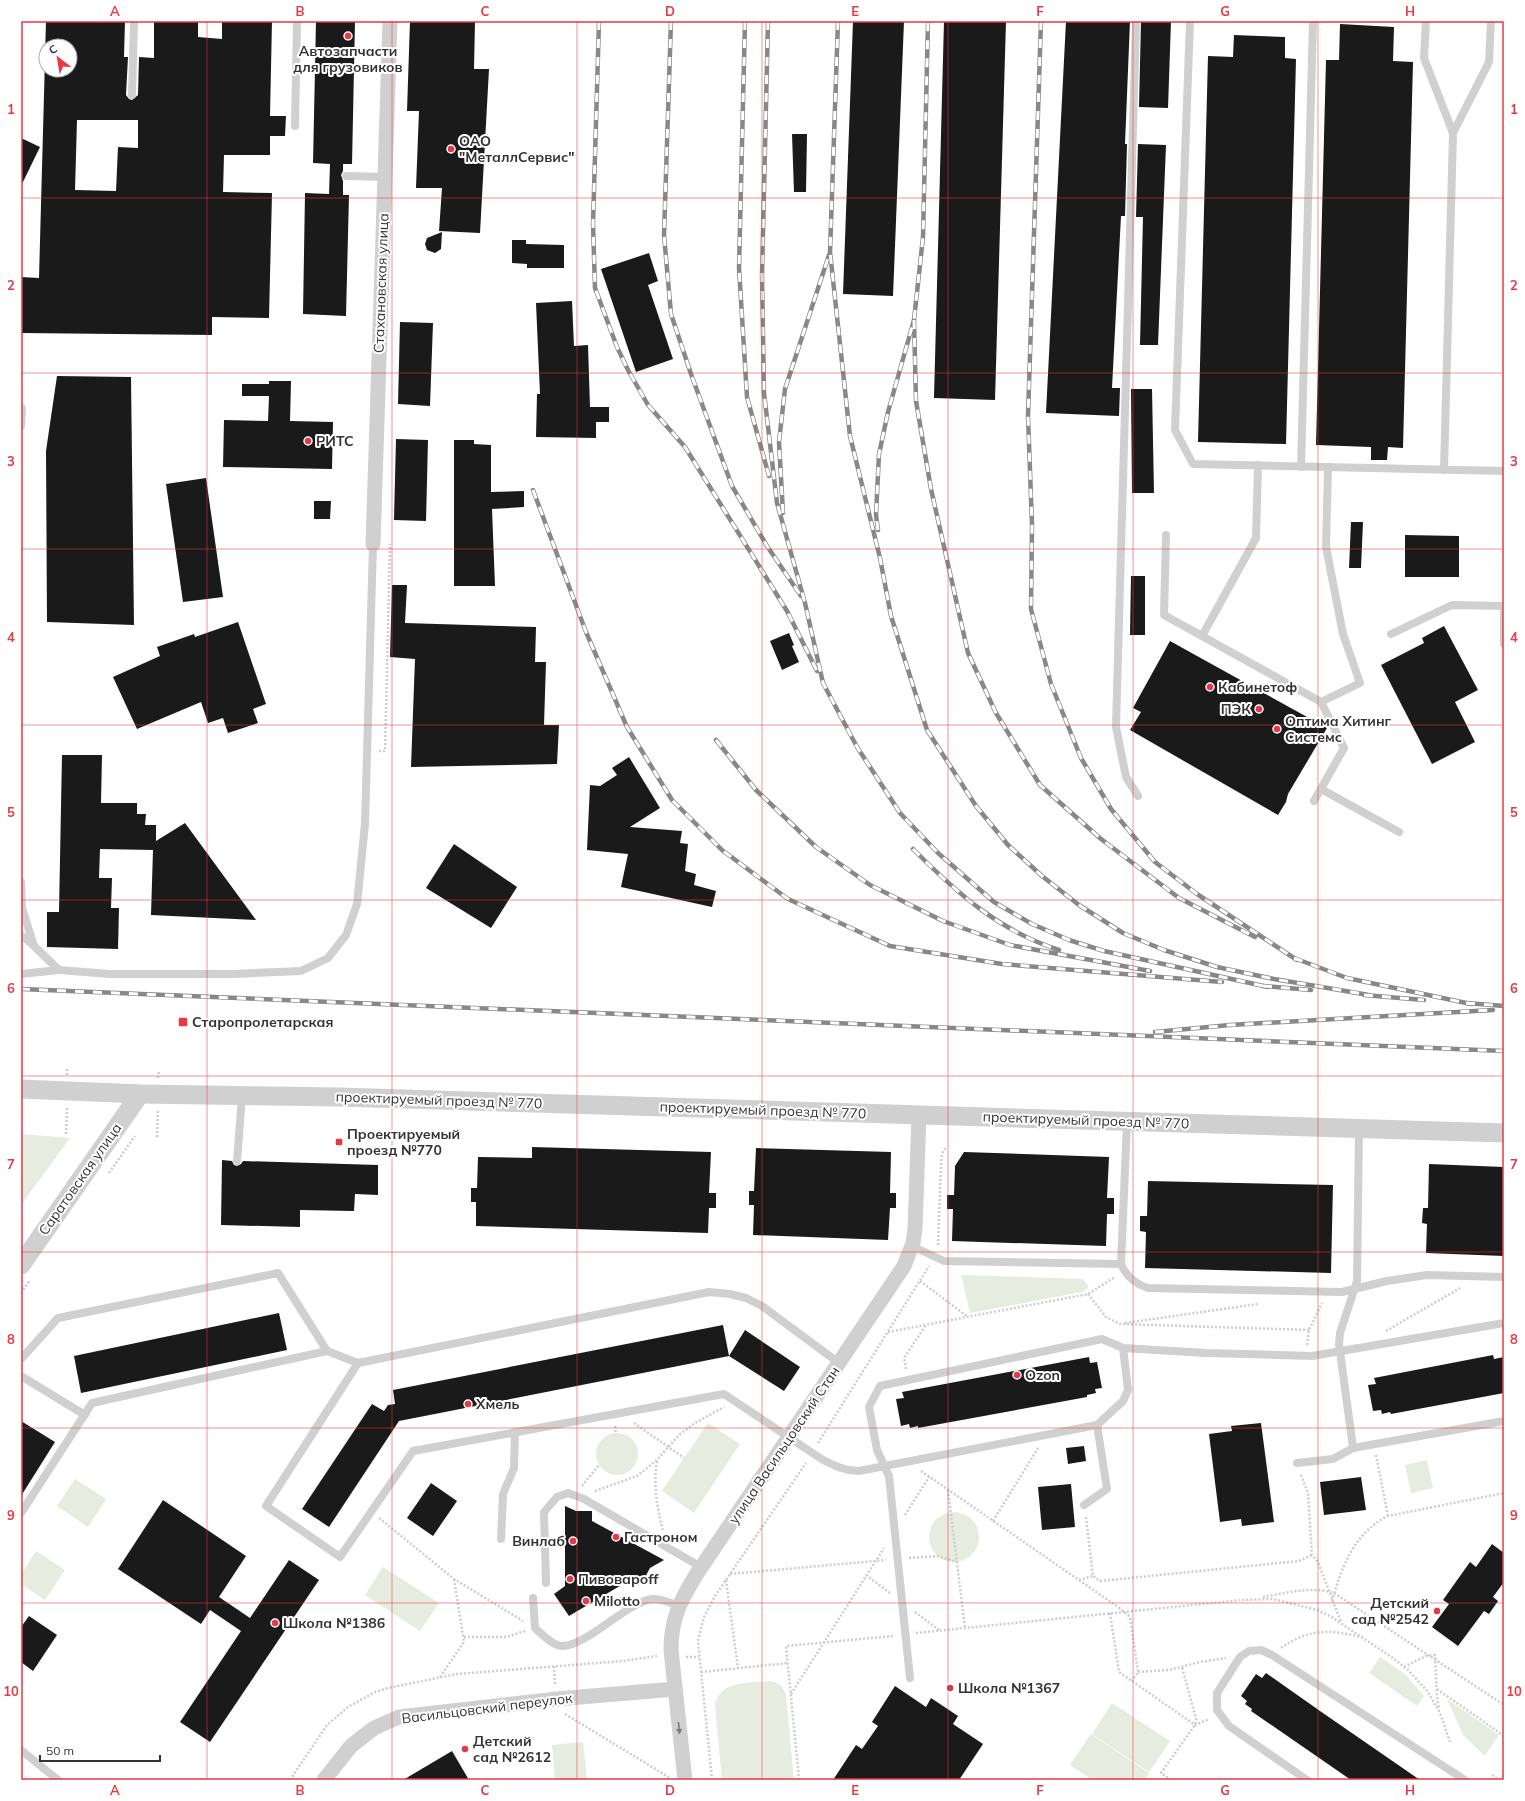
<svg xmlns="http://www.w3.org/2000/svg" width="1525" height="1801" font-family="Mulish,sans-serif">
  <rect width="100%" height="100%" fill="#fff"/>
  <g fill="#e6ecdf">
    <polygon points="21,1134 70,1138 21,1205"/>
    <polygon points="961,1275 1083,1279 1089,1287 1082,1292 970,1313"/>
    <polygon points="708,1423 740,1444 694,1513 662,1491"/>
    <circle cx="617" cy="1454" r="21"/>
    <polygon points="1427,1460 1433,1488 1411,1493 1405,1465"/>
    <polygon points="75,1479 106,1499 88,1527 57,1506"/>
    <circle cx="954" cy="1537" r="25"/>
    <polygon points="36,1551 65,1570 45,1600 21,1584 21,1574"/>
    <polygon points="383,1567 439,1603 420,1631 365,1595"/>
    <polygon points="1380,1657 1405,1674 1424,1696 1417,1706 1369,1673"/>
    <path d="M 769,1681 C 779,1682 783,1686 786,1695 L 794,1780 L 722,1780 L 715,1705 C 720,1680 749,1683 769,1681 Z"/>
    <polygon points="1447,1699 1499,1735 1485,1756 1463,1735"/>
    <polygon points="1112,1703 1170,1741 1149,1772 1092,1734"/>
    <polygon points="1091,1734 1149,1773 1144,1780 1092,1780 1070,1765"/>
    <polygon points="583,1742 587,1780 555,1780 552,1745"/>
  </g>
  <g fill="#1a1a1a" fill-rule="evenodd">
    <path d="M 46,21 L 125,21 L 124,57 L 128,57 L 126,95 L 129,99 L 132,100 L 138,95 L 139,57 L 154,58 L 154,21 L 198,21 L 198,37 L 222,39 L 222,21 L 272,21 L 270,116 L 286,116 L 285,136 L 270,136 L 270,155 L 224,155 L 223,192 L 272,193 L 269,318 L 212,317 L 212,335 L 21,333 L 21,277 L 39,278 ZM 46,46 L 70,46 L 70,70 L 46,70 ZM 77,120 L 138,120 L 138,148 L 118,147 L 116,191 L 75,190 Z"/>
    <polygon points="316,21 355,21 352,164 343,164 343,171 341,175 343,181 343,195 349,195 346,316 303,314 305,193 329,194 330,164 313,163"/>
    <polygon points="410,21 475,21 474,69 489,69 480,233 439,231 442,188 416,188 419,111 407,111"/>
    <polygon points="853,21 904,21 893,296 843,294"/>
    <polygon points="944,21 1006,21 995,400 934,398"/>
    <polygon points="1066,21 1130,21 1125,144 1127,144 1125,216 1121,216 1112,388 1120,388 1119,416 1046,413"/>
    <polygon points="1141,21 1171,21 1168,108 1139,107"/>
    <polygon points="1340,24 1394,27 1393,61 1413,62 1403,448 1388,447 1387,460 1371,460 1371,447 1316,445 1326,60 1339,60"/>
    <polygon points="1234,35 1285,37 1285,58 1296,59 1286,444 1198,442 1208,56 1233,57"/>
    <polygon points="792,134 807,134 806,192 794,192"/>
    <polygon points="21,138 40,147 21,186"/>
    <polygon points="1138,144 1166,145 1158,345 1140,345 1143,217 1136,217"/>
    <polygon points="442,232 441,249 435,253 427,250 425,244 427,238"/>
    <polygon points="512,240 526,240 526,244 564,245 564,268 527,268 527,264 512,263"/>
    <polygon points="649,253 658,281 648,285 673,359 636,372 601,269"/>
    <polygon points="572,301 574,346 588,345 590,407 609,407 609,422 596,422 596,438 536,437 537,394 540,394 536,303"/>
    <polygon points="400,322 433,323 430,406 398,404"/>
    <polygon points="57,376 131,377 134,625 47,622 46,451"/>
    <polygon points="269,381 291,381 290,421 333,422 332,469 223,467 224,420 268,421 269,396 242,396 242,384 269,384"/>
    <polygon points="1131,389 1152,389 1154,493 1132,493"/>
    <polygon points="396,439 428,440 426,521 394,520"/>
    <polygon points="454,440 474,440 474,444 491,445 491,492 524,491 524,507 492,509 495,586 454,586"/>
    <polygon points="206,478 223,597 183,602 166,484"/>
    <polygon points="314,501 331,501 330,519 314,519"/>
    <polygon points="1351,522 1363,522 1361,568 1349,568"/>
    <polygon points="1405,535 1459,536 1459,577 1405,577"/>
    <polygon points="1131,576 1145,576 1145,635 1130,635"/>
    <polygon points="392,585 407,585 405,623 536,627 535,662 546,662 544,725 559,725 557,764 411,767 415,659 390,657"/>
    <polygon points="238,622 266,704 253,709 258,723 228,733 223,718 208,723 201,702 137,729 113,677 160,656 157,647 194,634 195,637"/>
    <polygon points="1444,626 1478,690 1455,702 1475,742 1432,764 1381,665 1424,643 1422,638"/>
    <polygon points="789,633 794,645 792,646 799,662 782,670 770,641"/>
    <polygon points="1170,641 1327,728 1288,794 1286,802 1278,815 1130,730 1141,712 1133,708"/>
    <polygon points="62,755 102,755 101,803 137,803 137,814 146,814 145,825 156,825 156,841 185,823 256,920 151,915 153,850 100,849 99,878 112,878 111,908 119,908 118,949 47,947 47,912 59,912"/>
    <polygon points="629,757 660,808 630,827 682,831 680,843 688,844 685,871 696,874 694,885 716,891 712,907 621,887 628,854 587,850 590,785 600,786 617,775 612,768"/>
    <polygon points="454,844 517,887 491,928 426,888"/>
    <polygon points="532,1147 711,1152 709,1193 716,1193 716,1208 709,1208 708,1233 476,1226 476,1202 471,1202 471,1188 477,1188 478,1157 532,1158"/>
    <polygon points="756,1148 891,1152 890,1193 896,1193 896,1208 890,1208 888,1240 753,1235 754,1205 749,1205 749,1191 754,1191"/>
    <polygon points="964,1152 1109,1157 1107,1198 1114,1198 1114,1214 1107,1214 1106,1246 952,1241 953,1209 947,1209 947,1195 954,1195 955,1166"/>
    <polygon points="222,1160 232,1161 234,1165 237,1166 241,1164 243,1161 378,1165 378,1195 355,1194 354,1211 300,1210 300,1227 221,1225"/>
    <polygon points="1429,1164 1504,1167 1504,1256 1426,1253 1427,1224 1422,1223 1423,1208 1428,1208"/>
    <polygon points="1148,1181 1333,1185 1331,1273 1145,1268 1146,1232 1140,1231 1140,1216 1147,1216"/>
    <polygon points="279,1313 287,1350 81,1393 74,1356"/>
    <polygon points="723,1325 729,1356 745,1330 800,1367 784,1391 729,1356 399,1421 329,1527 302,1509 372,1404 384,1411 388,1405 395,1404 393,1390"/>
    <polygon points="1493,1355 1494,1359 1504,1357 1504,1393 1391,1414 1390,1412 1382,1414 1381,1410 1373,1411 1368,1385 1376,1384 1374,1378"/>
    <polygon points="1089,1357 1090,1363 1097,1362 1102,1388 1095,1389 1096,1393 1087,1395 1087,1397 918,1428 918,1426 910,1428 909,1424 901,1426 896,1399 904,1398 902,1392"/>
    <polygon points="21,1421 55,1442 21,1496"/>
    <polygon points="1261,1423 1274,1522 1242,1526 1241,1519 1220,1522 1209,1434 1232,1431 1231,1426"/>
    <polygon points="1084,1446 1086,1461 1068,1464 1066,1448"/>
    <polygon points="1361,1477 1366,1510 1324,1515 1320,1482"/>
    <polygon points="431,1483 457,1501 433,1536 407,1518"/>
    <polygon points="1071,1484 1075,1527 1042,1530 1038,1487"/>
    <polygon points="163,1500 246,1556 219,1597 250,1618 289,1560 319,1580 210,1742 180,1722 241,1631 210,1610 201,1624 118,1569"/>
    <polygon points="565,1506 576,1511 592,1511 592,1521 664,1560 650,1568 643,1581 635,1577 569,1616 554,1594 565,1586"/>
    <polygon points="1492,1544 1504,1553 1504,1582 1493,1597 1498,1601 1489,1614 1484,1611 1458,1646 1432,1627 1449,1604 1443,1600 1470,1562 1476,1567"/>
    <polygon points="29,1616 57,1635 33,1671 21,1662 21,1627"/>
    <polygon points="1266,1673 1320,1711 1420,1780 1351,1780 1251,1711 1252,1709 1245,1704 1247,1701 1241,1696 1256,1674 1262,1678"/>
    <polygon points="895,1686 926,1707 931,1698 958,1716 953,1724 983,1744 959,1780 833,1780 856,1745 862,1749 878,1726 872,1722"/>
    <polygon points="452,1751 469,1780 403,1780"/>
  </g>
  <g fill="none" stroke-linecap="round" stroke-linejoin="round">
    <g stroke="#cdcdcd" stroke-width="2.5" stroke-dasharray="2 2" stroke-linecap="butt">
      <polyline points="379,751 385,751 390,544"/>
      <polyline points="67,1075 67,1068"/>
      <polyline points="158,1078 159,1070"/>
      <polyline points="66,1134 67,1108"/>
      <polyline points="157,1137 158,1111"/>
      <polyline points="109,1173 135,1136"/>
      <polyline points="938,1245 941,1166 942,1154 946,1147"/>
      <polyline points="920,1281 968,1317"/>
      <polyline points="21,1293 30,1280"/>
      <polyline points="1088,1294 1106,1317 1120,1324 1309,1330"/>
      <polyline points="1125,1323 1258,1304"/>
      <polyline points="1386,1331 1460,1288"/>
      <polyline points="888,1332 1088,1294 1115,1277"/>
      <polyline points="1307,1345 1309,1330 1322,1303"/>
      <polyline points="906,1369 904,1358 926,1325"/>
      <polyline points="634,1423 684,1458"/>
      <polyline points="615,1426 616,1434"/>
      <polyline points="818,1443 929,1266"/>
      <polyline points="1376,1455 1388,1516"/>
      <path d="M 657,1461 C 653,1486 657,1507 663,1531"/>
      <polyline points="921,1471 1118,1607 1130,1617 1138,1672 1132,1681"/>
      <polyline points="1301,1475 1308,1493 1312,1555 1318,1562 1341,1622"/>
      <polyline points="582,1486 599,1465"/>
      <polyline points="948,1490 965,1628"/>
      <polyline points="595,1491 637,1476 657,1460 679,1435 695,1423 724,1407"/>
      <polyline points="905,1515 929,1477"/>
      <polyline points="1086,1517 1093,1576 1100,1581 1299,1561 1312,1555"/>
      <polyline points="379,1518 454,1579 523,1621"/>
      <polyline points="993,1521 1038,1448"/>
      <polyline points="909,1558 937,1556 957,1562"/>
      <polyline points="730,1574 886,1560"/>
      <polyline points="866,1575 890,1593"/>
      <polyline points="726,1580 738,1668"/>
      <polyline points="1079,1580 1093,1576"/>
      <path d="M 1263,1597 C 1285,1593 1312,1586 1334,1593 L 1504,1705"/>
      <path d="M 1332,1601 C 1342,1566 1354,1533 1388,1516 L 1504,1493"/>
      <polyline points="915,1612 939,1630"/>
      <polyline points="1110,1613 1119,1672 1195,1725 1209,1719"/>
      <polyline points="916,1633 1242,1600 1273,1599 1317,1610 1330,1616 1393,1658 1408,1670 1428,1692 1440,1713 1450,1742"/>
      <polyline points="464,1637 506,1637 525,1631"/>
      <path d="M 1281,1648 C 1308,1629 1329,1629 1360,1637"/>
      <polyline points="686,1657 699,1657"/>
      <polyline points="554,1666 555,1684"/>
      <polyline points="1404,1667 1426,1656 1435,1655 1437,1697 1439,1709"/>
      <polyline points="701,1672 788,1663"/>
      <polyline points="1138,1672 1169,1670 1200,1662 1226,1658"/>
      <polyline points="440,1677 464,1642 454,1579"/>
      <polyline points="1437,1689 1504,1736"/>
      <polyline points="791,1694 884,1548"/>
      <polyline points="565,1714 670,1778"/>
      <polyline points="1492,1775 1499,1780"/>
      <polyline points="290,1780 327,1725 348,1707 375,1692 388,1688 457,1674 623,1661 657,1656"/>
      <polyline points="712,1780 698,1641 704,1617 715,1596 806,1463"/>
      <polyline points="799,1780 786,1646 893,1636"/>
      <polyline points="1171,1780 1161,1773 1195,1725 1196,1719 1182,1667"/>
      <polyline points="1500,1780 1504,1774"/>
    </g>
    <g stroke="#d0d0d0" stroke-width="8">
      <polyline points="1136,21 1116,727 1126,777 1138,796"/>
      <polyline points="1190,21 1175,430 1193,464 1504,471"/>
      <polyline points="1426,21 1424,58 1453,133 1444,470"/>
      <polyline points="132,95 134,21"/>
      <polyline points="295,126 297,21"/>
      <polyline points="1453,133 1489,62 1491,21"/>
      <polyline points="346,176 385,177"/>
      <polyline points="21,407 22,408 21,426"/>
      <polyline points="1301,467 1313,21"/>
      <polyline points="1166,535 1164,615 1321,702 1344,748 1314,801"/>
      <polyline points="1504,610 1504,644"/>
      <polyline points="1391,634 1452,605 1504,606"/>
      <polyline points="1202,636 1256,538 1258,465"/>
      <polyline points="1321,702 1360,683 1343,634 1326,547 1328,467"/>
      <polyline points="1321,789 1399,832"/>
      <polyline points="21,882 22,908 34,946 59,970 110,974 233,974 301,971 328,958 346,935 357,904 365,824 373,544"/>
      <polyline points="21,935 33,945"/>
      <polyline points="21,974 59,970"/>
      <polyline points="237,1161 242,1096"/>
      <path d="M 912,1246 L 944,1261 L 1121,1264 C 1126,1276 1135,1284 1148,1288 L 1342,1292 L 1387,1281 L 1427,1275 L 1504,1277"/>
      <polyline points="1121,1264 1127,1122"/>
      <polyline points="21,1359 58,1318 278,1273 327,1351"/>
      <path d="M 358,1363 L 266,1506 L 340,1557 L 413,1451 L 724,1394 L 823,1460 C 835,1466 845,1471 859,1471 L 1097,1425 L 1123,1401 L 1128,1390 L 1123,1348"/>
      <polyline points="21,1376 85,1415"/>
      <polyline points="1353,1448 1339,1344 1340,1333 1357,1281 1359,1129"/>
      <polyline points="1297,1463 1333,1459 1353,1448 1504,1421"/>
      <polyline points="1084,1505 1107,1489 1097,1425"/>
      <polyline points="21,1513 92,1403 327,1351 358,1363 709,1292 730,1294 746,1298 762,1306 839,1363"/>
      <polyline points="501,1539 503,1494 514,1468 515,1432"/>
      <polyline points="546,1583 544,1512 557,1497 568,1493 584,1499 701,1567"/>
      <path d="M 533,1598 L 535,1628 C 543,1635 553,1646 563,1646 C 586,1646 626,1603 652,1599 C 661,1598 671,1603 679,1606"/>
      <polyline points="910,1678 889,1476 877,1450 869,1407 880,1386 1102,1339 1123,1348 1206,1353 1312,1356 1504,1323"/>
      <polyline points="21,1750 58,1780"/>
      <polyline points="1307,1780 1229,1726 1217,1710 1217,1693 1240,1657 1249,1651 1261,1650 1272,1655 1465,1780"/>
    </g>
    <g stroke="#d0d0d0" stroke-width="15">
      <polyline points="373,544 390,21"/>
      <polyline points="324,1780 351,1746 374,1728 399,1717 557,1699 675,1689"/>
      <path d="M 685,1780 L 671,1650 C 671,1619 680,1601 696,1575 L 904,1266 L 913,1243 L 915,1229 L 919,1115"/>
    </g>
    <g stroke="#d0d0d0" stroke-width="19">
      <polyline points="21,1089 140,1094 340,1097 1504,1133"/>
      <polyline points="21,1265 140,1094"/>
    </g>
    <g stroke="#888" stroke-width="4.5">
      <g id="rail">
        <polyline points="599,21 593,224 595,288 617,347 628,370 648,405 685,447 787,611 817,671"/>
        <polyline points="671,21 664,235 671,314 691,374 732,486 767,546 801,596"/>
        <polyline points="745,21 739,268 747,397 769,476"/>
        <polyline points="768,21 762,275 764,393 777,503 805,603 823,683 857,747 900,813 938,853 994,902 1032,924 1069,940 1104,951 1268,987"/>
        <polyline points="838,21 830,252 850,436 880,558 891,616 927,730 976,806 1008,845 1042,876 1079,905 1123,933 1164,950 1217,967 1274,979 1369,995"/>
        <polyline points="1041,21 1028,416 1032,525 1031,609 1051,684 1081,758 1111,809 1155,862 1197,894 1297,960"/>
        <polyline points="914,320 916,401 931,489 968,653 996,713 1040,785 1101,839 1179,898 1255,937"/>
        <polyline points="533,490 586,632 627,727 672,800 722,850 788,899 890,946 1002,964 1222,982"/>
        <polyline points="783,513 779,442 785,389 829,255"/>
        <polyline points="878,530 876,515 879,454 888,412 914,320 923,237 928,21"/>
        <polyline points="716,740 756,790 816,847 870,885 943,921 1010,945 1150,971"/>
        <path d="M 913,849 C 957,893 999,931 1059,950"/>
        <polyline points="1294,958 1347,978 1471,1004"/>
        <polyline points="1263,986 1311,990"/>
        <polyline points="21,989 1504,1051"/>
        <polyline points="1364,995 1424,1000"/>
        <polyline points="1466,1003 1504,1006"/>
        <polyline points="1155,1032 1230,1025 1493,1010"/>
      </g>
    </g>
    <use href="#rail" stroke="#fff" stroke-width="3" stroke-dasharray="9" stroke-linecap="butt"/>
  </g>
  <defs><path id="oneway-solid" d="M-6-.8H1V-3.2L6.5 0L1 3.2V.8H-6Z"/></defs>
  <use fill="#7a7a7a" href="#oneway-solid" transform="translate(679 1728) rotate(84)"/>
  <path fill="none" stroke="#e63946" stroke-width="1" stroke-opacity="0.55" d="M 207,21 L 207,1780M 392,21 L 392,1780M 577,21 L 577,1780M 762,21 L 762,1780M 948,21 L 948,1780M 1133,21 L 1133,1780M 1318,21 L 1318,1780M 21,198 L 1504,198M 21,373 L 1504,373M 21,549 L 1504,549M 21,725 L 1504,725M 21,900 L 1504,900M 21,1076 L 1504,1076M 21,1252 L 1504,1252M 21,1428 L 1504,1428M 21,1603 L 1504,1603"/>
  <g fill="#e63946" stroke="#fff" stroke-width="1.5">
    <circle cx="348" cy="36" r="4"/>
    <circle cx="451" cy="149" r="4"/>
    <circle cx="308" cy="441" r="4"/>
    <circle cx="1210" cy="687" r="4"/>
    <circle cx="1259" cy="709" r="4"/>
    <circle cx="1277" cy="729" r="4"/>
    <rect x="178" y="1017" width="10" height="10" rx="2"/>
    <rect x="335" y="1138" width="8" height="8" rx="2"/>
    <circle cx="1017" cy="1375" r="4"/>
    <circle cx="468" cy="1404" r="4"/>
    <circle cx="616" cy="1537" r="4"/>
    <circle cx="573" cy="1541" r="4"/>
    <circle cx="570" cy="1579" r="4"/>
    <circle cx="586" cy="1601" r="4"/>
    <circle cx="1437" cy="1611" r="4"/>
    <circle cx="275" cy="1623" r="4"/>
    <circle cx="950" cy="1688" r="4"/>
    <circle cx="465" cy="1749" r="4"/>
  </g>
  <g text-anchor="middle" stroke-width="4" stroke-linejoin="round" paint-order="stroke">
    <g font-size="14" font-weight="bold" fill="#333" stroke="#fff" text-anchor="start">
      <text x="348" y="56" text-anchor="middle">Автозапчасти<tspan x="348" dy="16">для грузовиков</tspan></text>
      <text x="459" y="146">ОАО<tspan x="459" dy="16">"МеталлСервис"</tspan></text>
      <text x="316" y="446">РИТС</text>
      <text x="1218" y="692">Кабинетоф</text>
      <text x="1251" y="714" text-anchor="end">ПЭК</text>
      <text x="1285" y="726">Оптима Хитинг<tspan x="1285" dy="16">Системс</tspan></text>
      <text x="192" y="1027">Старопролетарская</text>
      <text x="347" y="1139">Проектируемый<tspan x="347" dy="16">проезд №770</tspan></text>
      <text x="1025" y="1380">Ozon</text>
      <text x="476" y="1409">Хмель</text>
      <text x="624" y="1542">Гастроном</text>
      <text x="565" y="1546" text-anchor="end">Винлаб</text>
      <text x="578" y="1584">Пивовароff</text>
      <text x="594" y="1606">Milotto</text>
      <text x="1429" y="1608" text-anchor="end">Детский<tspan x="1429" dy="16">сад №2542</tspan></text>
      <text x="283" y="1628">Школа №1386</text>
      <text x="958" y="1693">Школа №1367</text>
      <text x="473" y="1746">Детский<tspan x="473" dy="16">сад №2612</tspan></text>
    </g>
    <g font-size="14" fill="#333" stroke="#fff">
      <text transform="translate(381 283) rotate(-88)" y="5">Стахановская улица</text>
      <text transform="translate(439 1100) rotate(2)" y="5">проектируемый проезд № 770</text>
      <text transform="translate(763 1110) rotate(2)" y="5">проектируемый проезд № 770</text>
      <text transform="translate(1086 1120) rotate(2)" y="5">проектируемый проезд № 770</text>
      <text transform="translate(80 1179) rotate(-55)" y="5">Саратовская улица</text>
      <text transform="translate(784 1445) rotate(-56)" y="5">улица Васильцовский Стан</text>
      <text transform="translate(487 1708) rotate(-7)" y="5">Васильцовский переулок</text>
    </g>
  </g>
  <rect width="1525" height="1801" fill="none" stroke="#ffffff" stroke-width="44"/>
  <g transform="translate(58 58) rotate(329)"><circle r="19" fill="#ffffff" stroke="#adadad"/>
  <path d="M0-3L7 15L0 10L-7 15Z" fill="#e63946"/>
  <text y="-6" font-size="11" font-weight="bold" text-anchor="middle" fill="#333333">С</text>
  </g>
  <path d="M40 1755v6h120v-6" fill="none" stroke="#333333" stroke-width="2"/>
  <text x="46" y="1755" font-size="12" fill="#333333" stroke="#ffffff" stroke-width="3" paint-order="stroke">50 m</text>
  <rect x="22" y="22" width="1481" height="1757" fill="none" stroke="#e63946" stroke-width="1.5"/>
  <g font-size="13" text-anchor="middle" font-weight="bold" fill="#e63946">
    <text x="115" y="16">A</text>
    <text x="300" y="16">B</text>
    <text x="485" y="16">C</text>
    <text x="670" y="16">D</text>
    <text x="855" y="16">E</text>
    <text x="1040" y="16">F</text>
    <text x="1225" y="16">G</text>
    <text x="1410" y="16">H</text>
    <text x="11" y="114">1</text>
    <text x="1514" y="114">1</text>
    <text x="11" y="290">2</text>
    <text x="1514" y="290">2</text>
    <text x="11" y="466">3</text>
    <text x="1514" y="466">3</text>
    <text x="11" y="642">4</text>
    <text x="1514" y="642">4</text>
    <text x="11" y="817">5</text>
    <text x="1514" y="817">5</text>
    <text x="11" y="993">6</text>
    <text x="1514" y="993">6</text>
    <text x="11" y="1169">7</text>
    <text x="1514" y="1169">7</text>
    <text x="11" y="1344">8</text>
    <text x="1514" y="1344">8</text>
    <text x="11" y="1520">9</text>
    <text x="1514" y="1520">9</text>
    <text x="11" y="1696">10</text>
    <text x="1514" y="1696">10</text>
    <text x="115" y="1795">A</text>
    <text x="300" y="1795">B</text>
    <text x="485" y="1795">C</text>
    <text x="670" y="1795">D</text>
    <text x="855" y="1795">E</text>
    <text x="1040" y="1795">F</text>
    <text x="1225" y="1795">G</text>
    <text x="1410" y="1795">H</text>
  </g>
</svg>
